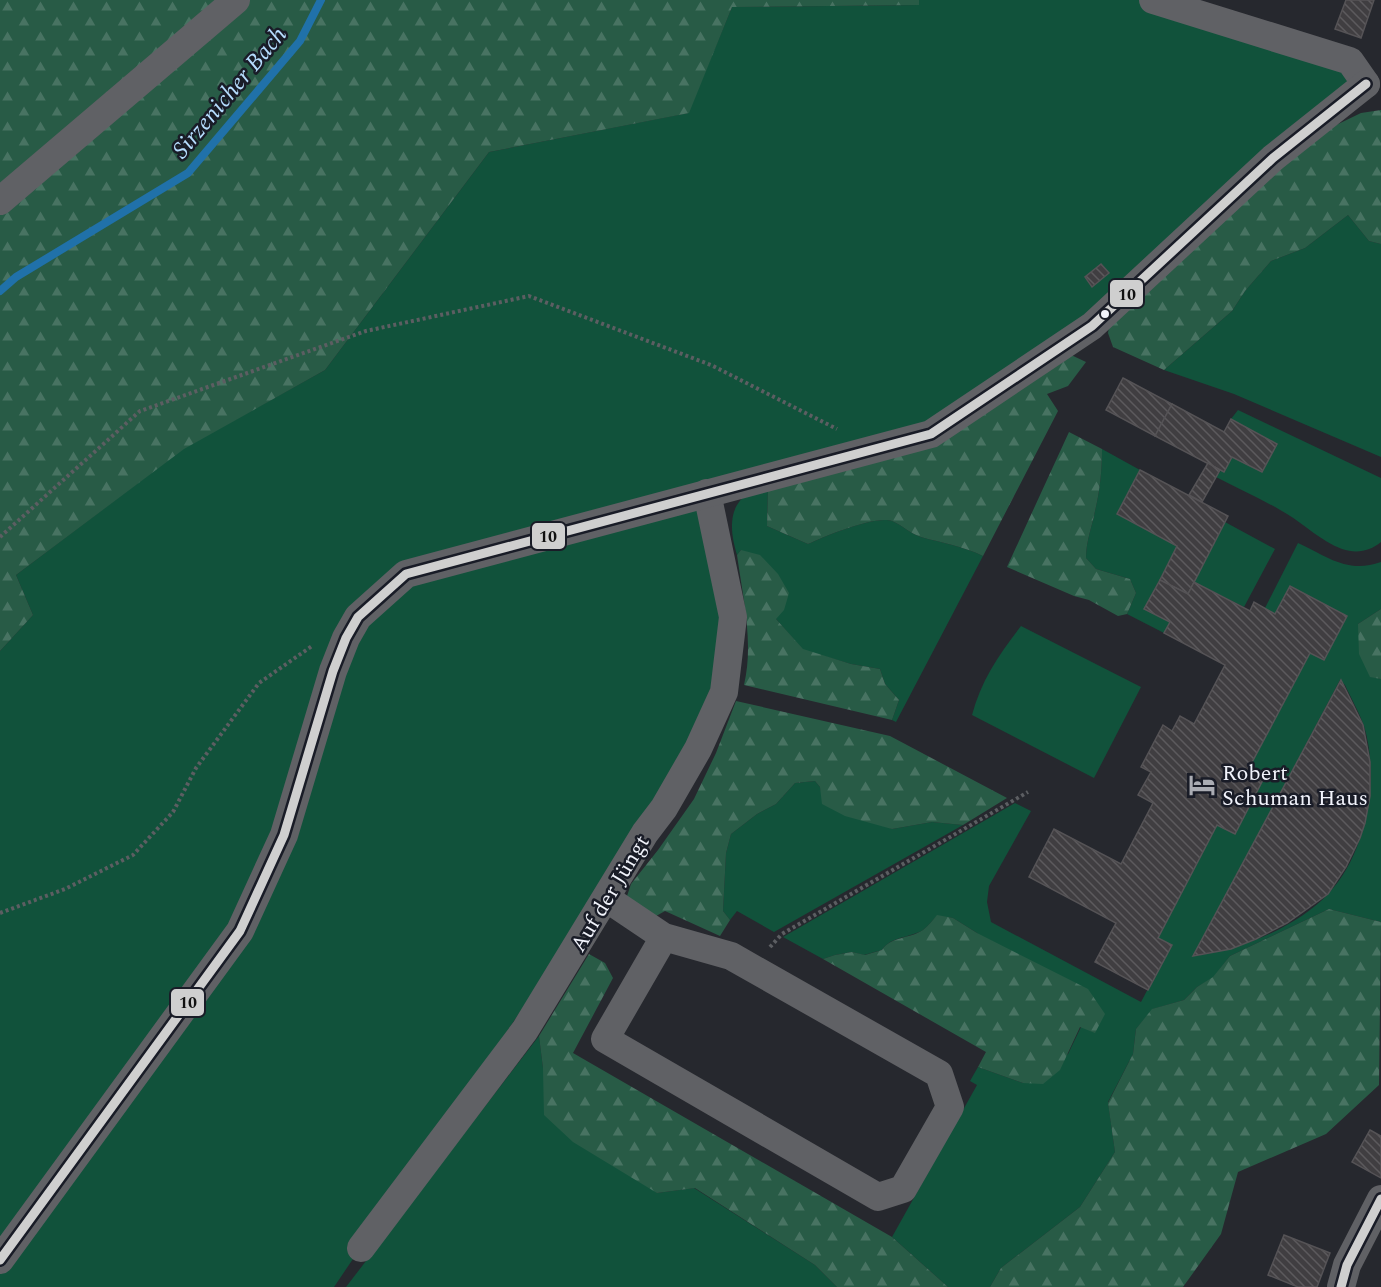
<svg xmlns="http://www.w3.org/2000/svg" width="1381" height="1287" font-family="Spectral,serif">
  <defs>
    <pattern id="forest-firs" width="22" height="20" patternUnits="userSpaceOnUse" patternTransform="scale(1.5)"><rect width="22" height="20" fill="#285b46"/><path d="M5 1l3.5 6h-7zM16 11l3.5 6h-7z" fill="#487362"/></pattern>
    <pattern id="building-back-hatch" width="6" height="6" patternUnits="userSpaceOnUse" patternTransform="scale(1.5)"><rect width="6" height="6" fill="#403e41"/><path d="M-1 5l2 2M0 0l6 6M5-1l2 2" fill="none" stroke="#5c5a5d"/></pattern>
  </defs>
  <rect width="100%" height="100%" fill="#26282e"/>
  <g fill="#11523b" fill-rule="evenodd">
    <polygon points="919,0 1153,0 1350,61 1366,84 1092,326 931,434 707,493 733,617 698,749 334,1287 0,1287 0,651 33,615 16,575 184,448 325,370 489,152 688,113 732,7 919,5"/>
    <polygon points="1348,215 1369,241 1381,244 1381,457 1234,394 1164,370 1232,311 1245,291 1271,261 1305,248"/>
    <path d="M 1238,410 L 1381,478 L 1381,542 C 1370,551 1357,554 1342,549 C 1321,541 1305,525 1287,514 C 1264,500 1239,489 1216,477 L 1232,457 L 1262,472 L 1277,444 L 1231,419 Z"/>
    <path d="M 1102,449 L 1140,470 L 1117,514 L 1177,546 L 1145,608 L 1170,622 L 1164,633 L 1127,614 L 1136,593 L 1130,579 L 1096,569 L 1086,558 C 1086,541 1092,527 1095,511 C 1100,491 1102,470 1102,449 Z"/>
    <path d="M 768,487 L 767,526 L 808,544 C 825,536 876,515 892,521 C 902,525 911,534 921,537 C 942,543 963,546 983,556 L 896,722 L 892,720 L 899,700 L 885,684 L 880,669 L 851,664 L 803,650 L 776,619 L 741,550 L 737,555 C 731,535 726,507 749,493 C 754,490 762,489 768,487 Z"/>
    <polygon points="1225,522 1275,549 1244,607 1194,582"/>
    <path d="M 1298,543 C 1328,557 1348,574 1381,562 L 1381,609 L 1358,624 L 1370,676 L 1381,679 L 1381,922 L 1329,909 L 1230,956 L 1213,978 L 1197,987 L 1184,1000 L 1153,1009 L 1136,1029 L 1133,1054 L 1108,1102 L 1115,1152 L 1080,1207 L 1001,1268 L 990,1287 L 948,1287 L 892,1237 L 977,1085 L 970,1081 L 978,1067 L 1023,1083 L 1068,1054 L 1081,1027 L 977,933 L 953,918 L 937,916 C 933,920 928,926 923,930 C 910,938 891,936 882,950 L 864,955 L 852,952 L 835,955 L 823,959 L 783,937 L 1015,803 L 1031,811 L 989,886 L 987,902 L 991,922 L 1141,1002 L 1171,945 L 1158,938 L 1217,825 L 1265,774 L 1250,766 L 1310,653 L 1324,660 L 1347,616 L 1290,586 L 1275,614 L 1265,608 ZM 1340,680 L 1345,685 C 1351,698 1359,712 1364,726 C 1380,779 1367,853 1328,894 C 1296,928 1239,950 1194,956 Z"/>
    <path d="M 1021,626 L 1141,687 L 1094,778 L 972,715 C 981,680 1000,653 1021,626 Z"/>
    <polygon points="815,781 820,787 822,795 892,829 932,822 963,825 774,932 737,911 730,920 723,911 726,853 731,834 757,814 776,804 795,783"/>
    <polygon points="539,1036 543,1068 657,1193 694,1188 815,1265 837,1287 346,1287"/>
  </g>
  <g fill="url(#forest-firs)">
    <polygon points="0,0 919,0 919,5 732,7 689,113 489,152 325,370 184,449 16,575 33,615 0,651"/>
    <polygon points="1381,110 1381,244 1369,241 1348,215 1305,248 1271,261 1245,291 1232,311 1164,370 1113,347 1108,333 1110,322 1293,154 1330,128 1361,113"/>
    <path d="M 1069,354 L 1086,362 L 1068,386 L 1047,394 L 1058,411 L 983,556 C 963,546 942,543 921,537 C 911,534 902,525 892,521 C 876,515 825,536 808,544 L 767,526 L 768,487 L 934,443 Z"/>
    <path d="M 1069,432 L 1102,449 C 1102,470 1100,491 1095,511 C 1092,527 1086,541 1086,558 L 1096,569 L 1130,579 L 1136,593 L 1127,614 L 1118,616 L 1089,600 L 1074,596 L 1007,567 Z"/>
    <path d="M 741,550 L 760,555 L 778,574 L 789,593 L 784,610 L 776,619 L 803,649 L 851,664 L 880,669 L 885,684 L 899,700 L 892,720 L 744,685 C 754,643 743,598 737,555 Z"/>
    <polygon points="1381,609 1381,679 1370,677 1359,654 1358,624"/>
    <polygon points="736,701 890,736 1007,798 963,825 932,822 892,829 845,816 822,804 820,787 815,781 795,783 776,804 757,814 731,834 726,853 723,911 730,920 720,936 665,911 649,920 627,896 631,884 658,850 694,799 716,753"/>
    <polygon points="1329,909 1381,922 1379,1085 1326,1134 1238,1172 1221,1234 1183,1287 990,1287 1001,1268 1080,1207 1115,1152 1108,1103 1133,1054 1136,1029 1152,1009 1184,1000 1197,987 1213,977 1230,956"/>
    <path d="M 937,915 L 953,918 L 977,933 L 1088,989 L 1105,1014 L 1095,1033 L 1080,1027 L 1060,1070 L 1043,1084 L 1023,1083 L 978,1067 L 986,1052 L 823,959 L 835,955 L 852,952 L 865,955 L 882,950 C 891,936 910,939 923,930 C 928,926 933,920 937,915 Z"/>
    <polygon points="589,954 605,963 613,978 573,1053 892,1237 948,1287 837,1287 815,1265 695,1188 657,1193 573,1142 544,1115 543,1068 539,1036"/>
  </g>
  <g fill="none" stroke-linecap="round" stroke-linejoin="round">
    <polyline stroke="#2071a9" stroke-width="8" points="0,291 16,277 188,173 300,41 321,0"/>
  </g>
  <g fill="url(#building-back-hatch)" stroke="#555356" stroke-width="1.5">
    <polygon points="1346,0 1374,0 1361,38 1335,29"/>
    <polygon points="1101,264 1109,273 1092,287 1085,277"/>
    <polygon points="1123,378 1172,404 1155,436 1106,410"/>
    <polygon points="1172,404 1224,432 1231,419 1277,444 1262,472 1232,457 1224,472 1155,436"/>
    <polygon points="1208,463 1220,470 1202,502 1189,495"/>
    <polygon points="1140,470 1228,516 1188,594 1160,580 1177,546 1117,514"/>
    <polygon points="1160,580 1188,594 1194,582 1250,611 1254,602 1275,614 1290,586 1347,616 1324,660 1310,653 1250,766 1266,774 1235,834 1217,825 1158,938 1172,945 1148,990 1095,962 1116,923 1029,877 1054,829 1121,864 1153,803 1138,795 1151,772 1141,767 1163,725 1172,731 1180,716 1194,724 1225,665 1164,633 1170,622 1144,609"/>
    <polygon points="1341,680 1363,725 1370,762 1370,796 1365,823 1360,838 1346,867 1328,894 1287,923 1256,939 1231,949 1193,956"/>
    <polygon points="1370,1130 1381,1136 1381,1178 1352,1162"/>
    <polygon points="1284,1235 1330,1253 1317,1287 1298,1287 1268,1275"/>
  </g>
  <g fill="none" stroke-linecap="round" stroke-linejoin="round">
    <g stroke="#5c5e62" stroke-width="4" stroke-dasharray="3 3" stroke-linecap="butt">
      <polyline points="0,537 140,411 366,331 529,296 711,365 837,429"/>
      <polyline points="0,913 65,889 133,855 173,812 196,768 259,683 312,646"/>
      <polyline points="770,947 782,934 1028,792"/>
    </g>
    <g stroke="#606165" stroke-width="28">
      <polyline points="1153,0 1350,61 1366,84"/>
      <polyline points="0,201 236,0"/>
      <polyline points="606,898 664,937 731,956 939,1074 950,1107 903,1189 878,1197 605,1039 664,937"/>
      <polyline points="361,1248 525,1030 645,833 664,808 698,749 724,692 733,617 707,493"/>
      <polyline points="0,1260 240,931 284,835 333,671 346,638 358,617 406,574 931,434 1092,326 1273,158 1366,84"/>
      <polyline points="1341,1287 1347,1265 1381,1199"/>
    </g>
    <g stroke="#191c27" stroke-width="14">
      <g id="bus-1">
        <polyline points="0,1260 240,931 284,835 333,671 346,638 358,617 406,574 931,434 1092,326 1273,158 1366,84"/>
        <polyline points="1341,1287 1347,1265 1381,1199"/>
      </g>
    </g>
    <use href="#bus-1" stroke="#cfcfcf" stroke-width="9"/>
  </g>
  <defs>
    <g id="hotel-bare" transform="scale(2.07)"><path d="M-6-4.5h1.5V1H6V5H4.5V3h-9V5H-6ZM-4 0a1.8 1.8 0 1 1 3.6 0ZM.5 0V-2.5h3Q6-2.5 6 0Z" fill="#aaacb3" stroke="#191c27" stroke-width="2.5" paint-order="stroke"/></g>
  </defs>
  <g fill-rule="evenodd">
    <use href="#hotel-bare" x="1202" y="785"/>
  </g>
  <circle fill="#f1f3fb" stroke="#191c27" stroke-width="2" cx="1105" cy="314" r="5"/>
  <g text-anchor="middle" stroke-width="5" stroke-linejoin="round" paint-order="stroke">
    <g font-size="22" fill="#f1f3fb" stroke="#191c27" text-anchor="start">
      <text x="1222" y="780">Robert<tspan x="1222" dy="25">Schuman Haus</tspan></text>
    </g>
    <g font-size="22" fill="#f1f3fb" stroke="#191c27">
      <text transform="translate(609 893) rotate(-59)" y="8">Auf der Jüngt</text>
    </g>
    <g font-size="24" font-style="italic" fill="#b5dcfd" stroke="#191c27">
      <text transform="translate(229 92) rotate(-50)" y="8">Sirzenicher Bach</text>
    </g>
  </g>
  <g stroke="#191c27" stroke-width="2">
    <rect x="1109" y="279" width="35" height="29" rx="6" fill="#cfcfcf"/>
    <rect x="531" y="522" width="35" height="28" rx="6" fill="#cfcfcf"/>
    <rect x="170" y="988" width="35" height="29" rx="6" fill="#cfcfcf"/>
  </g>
  <g font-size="16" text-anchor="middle" font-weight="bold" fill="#111">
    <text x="1127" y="300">10</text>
    <text x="548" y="542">10</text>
    <text x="188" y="1008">10</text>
  </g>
</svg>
